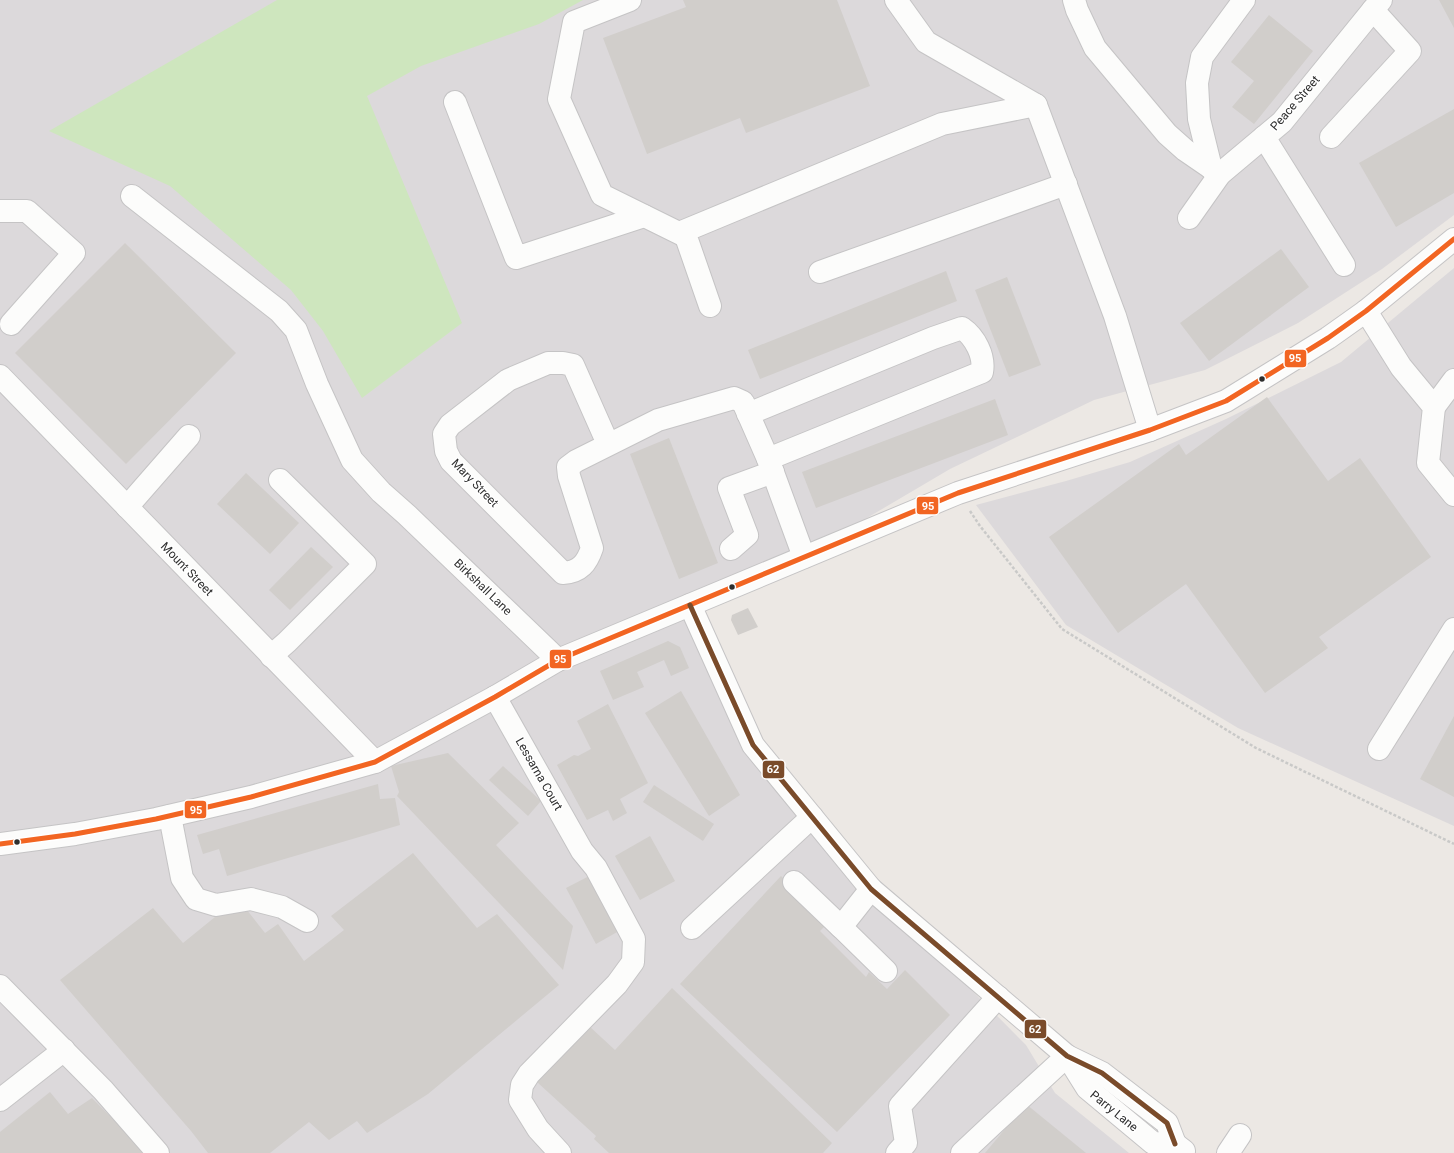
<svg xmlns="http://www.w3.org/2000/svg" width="1454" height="1153" font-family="Roboto,sans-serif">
  <rect width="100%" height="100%" fill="#ece8e4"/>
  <g fill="#dcd9db">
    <polygon points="0,0 1454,0 1454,215 1382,269 1298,323 1205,370 1094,400 950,469 855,525 690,605 753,745 871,889 1026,1045 1055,1093 1129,1153 0,1153"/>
    <polygon points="1454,268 1454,826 1238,728 1066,625 976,505 1066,481 1130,462 1226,419 1341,362"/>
  </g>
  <polygon fill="#cee6be" points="277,0 583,0 539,24 421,66 367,96 462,323 362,398 323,331 291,290 170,186 49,131"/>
  <g fill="#d1cecb">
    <polygon points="683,0 837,0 870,86 746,133 740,118 647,154 603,38 686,7"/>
    <polygon points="1439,0 1454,0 1454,28"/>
    <polygon points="1269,15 1313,51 1254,124 1232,107 1254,81 1231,62"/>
    <polygon points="1454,109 1454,193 1396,227 1359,163"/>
    <polygon points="125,243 236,353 126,464 15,353"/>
    <polygon points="1281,249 1309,287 1209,361 1180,323"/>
    <polygon points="946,271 957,301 760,379 748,350"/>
    <polygon points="1007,277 1041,365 1009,377 975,290"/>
    <polygon points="1267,397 1328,481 1360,458 1431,557 1319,637 1328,648 1265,693 1186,584 1118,633 1049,537 1179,444 1186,455"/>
    <polygon points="995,399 1008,435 816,508 802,472"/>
    <polygon points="669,438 718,563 679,579 630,454"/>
    <polygon points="246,473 299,523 270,554 217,504"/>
    <polygon points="311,547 333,567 290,610 269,590"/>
    <polygon points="748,608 758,627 738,635 731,620 732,615"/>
    <polygon points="668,641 680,647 689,668 671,676 664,660 637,672 644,687 613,700 600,671"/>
    <polygon points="681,691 740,795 709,816 645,713"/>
    <polygon points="608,704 648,783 620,799 627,813 613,821 608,810 587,820 557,765 574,755 578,756 591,749 577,721"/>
    <polygon points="1454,716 1454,797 1420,779"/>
    <polygon points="448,753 519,823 496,845 573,926 563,970 397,796 399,792 391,766"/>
    <polygon points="503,766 541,801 528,816 489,780"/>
    <polygon points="378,784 380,799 395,798 400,825 227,876 219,849 203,854 197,835"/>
    <polygon points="654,785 714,824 703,841 643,802"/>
    <polygon points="650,836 675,881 640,900 615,856"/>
    <polygon points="413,853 477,928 497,914 559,985 428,1094 367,1133 357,1121 329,1140 309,1122 270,1153 208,1153 191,1131 60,980 153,908 183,943 231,904 243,905 265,933 278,924 304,961 344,930 331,916"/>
    <polygon points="597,872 626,927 596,944 566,888"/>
    <polygon points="781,876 827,924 820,931 866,977 869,972 887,989 905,970 950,1015 837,1132 680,984"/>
    <polygon points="672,988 832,1143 823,1153 609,1153 594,1139 596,1136 537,1082 589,1026 615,1050"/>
    <polygon points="50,1092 68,1114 92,1098 146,1153 0,1153 0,1132"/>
    <polygon points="1026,1104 1086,1153 985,1153"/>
  </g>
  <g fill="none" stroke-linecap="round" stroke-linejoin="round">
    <g stroke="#c5c4c5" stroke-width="24">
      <g id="minor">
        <polyline points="630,0 574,22 559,99 602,195 685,236"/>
        <polyline points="896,0 926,42 1036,105 1115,316 1150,430"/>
        <polyline points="1074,0 1077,10 1095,48 1167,134 1185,150 1220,174"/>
        <polyline points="455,102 516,258 644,216"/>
        <polyline points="1264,137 1344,265"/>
        <polyline points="1331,137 1410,51 1373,10"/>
        <polyline points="1211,168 1199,119 1197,83 1202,57 1244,0"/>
        <polyline points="132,196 279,311 296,330 317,384 352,460 381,492 407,515 558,660"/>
        <polyline points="0,211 27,211 74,253 11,324"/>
        <polyline points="1189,218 1220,174 1282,122 1381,0"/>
        <polyline points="820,272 1066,184"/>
        <polyline points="710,306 684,231 942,124 1036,105"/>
        <polyline points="1366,311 1401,367 1434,407 1428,463 1454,495"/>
        <polyline points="0,376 375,762"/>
        <polyline points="1434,407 1454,380"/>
        <path d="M 748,414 L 933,338 L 962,328 C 975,337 985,356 982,372 L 768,459"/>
        <path d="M 608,444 L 573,365 L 563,363 L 548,363 L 508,380 L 450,425 L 444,434 L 446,451 L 451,461 L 563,573 C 580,572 587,563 592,548 L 569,476 L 568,467 L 576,461 L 658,420 L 734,398 L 743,402 L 768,459 L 804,557"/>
        <polyline points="127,507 189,436"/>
        <polyline points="731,549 747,535 729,488 773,472"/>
        <polyline points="690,605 753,745 871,889 1067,1056 1102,1073 1167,1123 1175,1144"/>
        <polyline points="271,656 287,642 365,564 280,480"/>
        <polyline points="495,697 582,851 596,868 634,939 633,962 617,984 529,1074 522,1085 520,1100 538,1129 560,1153"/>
        <polyline points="1379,749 1454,629"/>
        <polyline points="170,816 182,878 196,899 216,905 251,899 282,907 307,921"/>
        <polyline points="0,844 75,834 156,819 251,797 375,762 495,697 558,660 958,493 1150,430 1226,401 1328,338 1366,311 1454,239"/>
        <polyline points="794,882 841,927 871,889"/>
        <polyline points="841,927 886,971"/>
        <polyline points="692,928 812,817"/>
        <polyline points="0,986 103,1090 158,1153"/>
        <polyline points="1067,1056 1087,1088 1153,1143 1175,1144 1184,1151"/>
        <polyline points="0,1100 64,1050"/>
        <polyline points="897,1153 906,1143 900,1106 998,997"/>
        <polyline points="962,1153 994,1123 1067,1056"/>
        <polyline points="1228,1153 1240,1135"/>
      </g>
    </g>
    <polyline stroke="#c9c9c8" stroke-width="2.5" stroke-dasharray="3 2" stroke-linecap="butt" points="970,511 980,526 1062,629 1256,748 1454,844"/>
    <use href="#minor" stroke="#fcfcfb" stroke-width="22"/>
    <g stroke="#fff" stroke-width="8">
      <polyline id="bus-1" points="0,844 75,834 156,819 251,797 375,762 495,697 558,660 958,493 1150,430 1226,401 1328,338 1366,311 1454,239"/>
    </g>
    <g stroke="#fff" stroke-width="8">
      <polyline id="bus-2" points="690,605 753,745 871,889 1067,1056 1102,1073 1167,1123 1175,1144"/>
    </g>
    <use href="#bus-1" stroke="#f26522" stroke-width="5"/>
    <use href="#bus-2" stroke="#7a4b2a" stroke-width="5"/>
  </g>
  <g fill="#2e2e2e" stroke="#fff" stroke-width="1.5">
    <circle cx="1262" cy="379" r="3.5"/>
    <circle cx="732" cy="587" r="3.5"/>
    <circle cx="17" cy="842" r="3.5"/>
  </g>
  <g text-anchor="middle" stroke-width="3" stroke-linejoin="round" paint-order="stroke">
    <g font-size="12" fill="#2e2e2e" stroke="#fff">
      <text transform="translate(1295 103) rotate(-49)" y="4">Peace Street</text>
      <text transform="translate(475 483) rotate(46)" y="4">Mary Street</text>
      <text transform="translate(187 569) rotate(46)" y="4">Mount Street</text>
      <text transform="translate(483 587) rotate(44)" y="4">Birkshall Lane</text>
      <text transform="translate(539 774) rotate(60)" y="4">Lessarna Court</text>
      <text transform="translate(1114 1111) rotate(39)" y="4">Parry Lane</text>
    </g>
  </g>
  <g stroke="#fff" stroke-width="1.5">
    <rect x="1284" y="349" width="23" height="19" rx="4" fill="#f26522"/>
    <rect x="916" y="496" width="23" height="19" rx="4" fill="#f26522"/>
    <rect x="549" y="649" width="23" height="20" rx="4" fill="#f26522"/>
    <rect x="762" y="760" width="23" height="19" rx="4" fill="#7a4b2a"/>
    <rect x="184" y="800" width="23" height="19" rx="4" fill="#f26522"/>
    <rect x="1024" y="1019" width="23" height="20" rx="4" fill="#7a4b2a"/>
  </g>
  <g font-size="11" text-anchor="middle" font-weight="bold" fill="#fff">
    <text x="1295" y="362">95</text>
    <text x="928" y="510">95</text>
    <text x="560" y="663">95</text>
    <text x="773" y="773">62</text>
    <text x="196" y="814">95</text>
    <text x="1035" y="1033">62</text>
  </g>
</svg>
